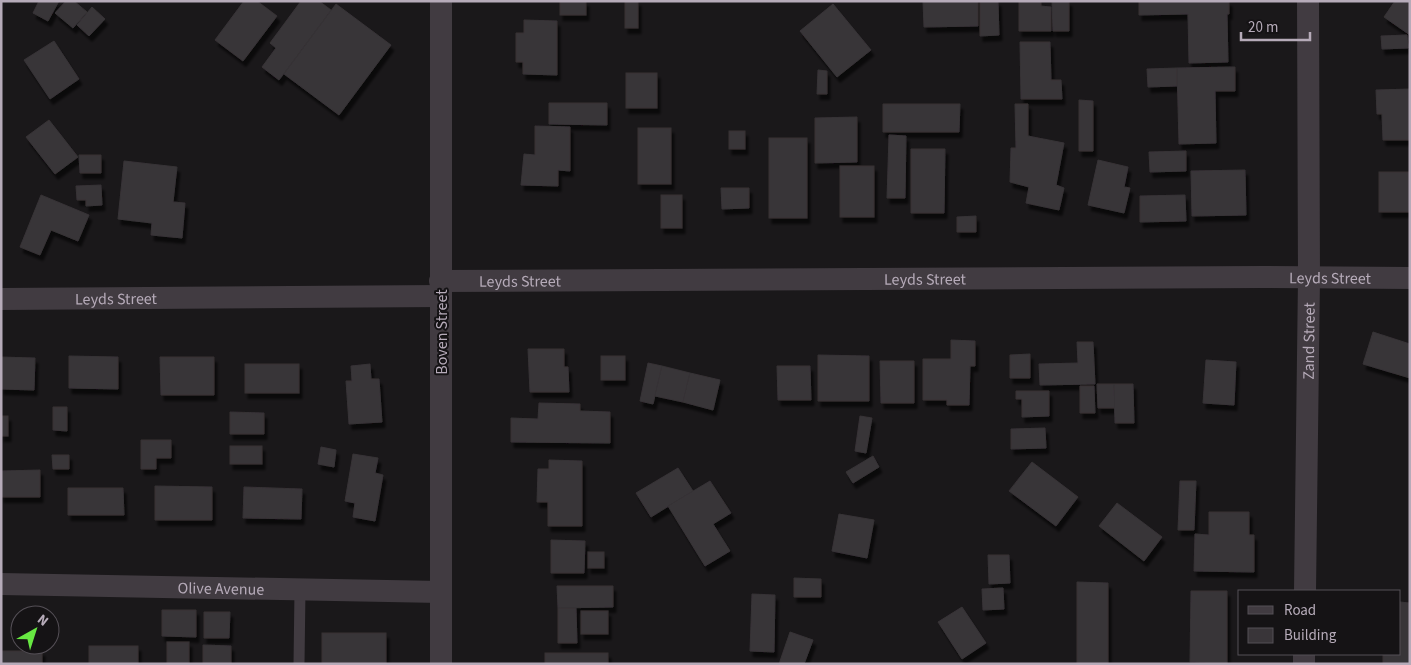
<svg xmlns="http://www.w3.org/2000/svg" width="1411" height="665" font-family="'Source Sans 3',sans-serif">
  <defs>
    <filter id="shadow"><feDropShadow dx="3" dy="5.5" stdDeviation="1" flood-color="#0009"/></filter>
  </defs>
  <rect width="100%" height="100%" fill="#1a181a"/>
  <g fill="#393539" stroke="#363235" filter="url(#shadow)">
    <polygon points="39,1 59,1 48,21 33,13"/>
    <polygon points="66,1 74,1 87,12 73,28 55,13"/>
    <polygon points="244,1 257,1 277,16 243,61 215,40"/>
    <polygon points="301,1 319,1 331,10 279,80 262,67 276,48 270,43"/>
    <rect x="560" y="1" width="26" height="14"/>
    <rect x="625" y="1" width="13" height="27"/>
    <polygon points="923,1 978,1 978,26 924,27"/>
    <polygon points="980,1 998,1 999,35 980,36"/>
    <polygon points="1019,1 1041,1 1041,6 1051,7 1051,31 1019,31"/>
    <polygon points="1052,1 1069,1 1069,31 1053,31"/>
    <polygon points="1139,1 1229,1 1229,14 1227,14 1228,62 1189,63 1188,14 1139,15"/>
    <polygon points="1395,1 1410,1 1410,35 1384,17"/>
    <polygon points="336,4 391,45 339,115 284,74"/>
    <polygon points="833,4 871,50 837,77 800,31"/>
    <polygon points="92,7 105,19 89,36 77,25"/>
    <polygon points="524,20 557,21 557,75 523,74 523,62 516,62 516,33 524,33"/>
    <polygon points="1407,35 1408,48 1382,49 1381,36"/>
    <polygon points="54,41 79,79 50,99 24,60"/>
    <polygon points="1020,42 1050,42 1051,80 1061,80 1062,99 1021,99"/>
    <polygon points="1235,67 1235,91 1215,91 1216,143 1179,144 1177,68"/>
    <polygon points="1177,68 1177,86 1148,87 1147,69"/>
    <polygon points="818,70 827,71 827,94 817,94"/>
    <rect x="626" y="73" width="31" height="35"/>
    <polygon points="1410,89 1410,140 1383,140 1382,114 1377,114 1376,90"/>
    <polygon points="1079,100 1093,101 1093,151 1079,151"/>
    <polygon points="549,103 607,103 607,125 549,124"/>
    <polygon points="883,104 960,104 959,132 883,132"/>
    <polygon points="1015,104 1028,104 1028,136 1064,143 1056,185 1064,188 1059,210 1026,203 1029,187 1010,182 1011,148 1016,148"/>
    <polygon points="857,117 857,162 815,163 815,118"/>
    <polygon points="49,120 78,157 55,174 26,137"/>
    <polygon points="535,126 570,127 570,171 558,170 558,186 521,185 524,154 535,155"/>
    <rect x="638" y="128" width="33" height="56"/>
    <rect x="729" y="131" width="16" height="18"/>
    <polygon points="889,135 906,136 905,198 887,198"/>
    <rect x="769" y="138" width="38" height="80"/>
    <polygon points="911,149 945,149 944,213 911,213"/>
    <polygon points="1186,151 1186,171 1150,172 1149,152"/>
    <polygon points="79,155 101,155 101,173 80,173"/>
    <polygon points="1098,160 1128,167 1124,187 1130,188 1124,213 1088,205"/>
    <polygon points="124,161 177,167 173,202 185,203 182,238 151,235 152,223 118,219"/>
    <rect x="840" y="166" width="34" height="51"/>
    <polygon points="1245,170 1246,215 1192,216 1191,171"/>
    <rect x="1379" y="172" width="31" height="40"/>
    <polygon points="101,185 102,205 86,206 86,200 77,200 76,186"/>
    <polygon points="721,188 749,188 749,208 722,209"/>
    <polygon points="41,195 89,215 78,241 51,230 40,255 20,247"/>
    <rect x="661" y="195" width="21" height="33"/>
    <polygon points="1185,195 1186,221 1140,222 1140,196"/>
    <polygon points="976,216 976,232 957,232 957,217"/>
    <polygon points="1373,332 1410,344 1410,378 1363,364"/>
    <polygon points="951,340 975,341 975,366 970,366 969,405 947,405 947,400 923,400 923,359 951,359"/>
    <polygon points="1077,342 1093,342 1095,384 1040,385 1039,364 1078,363"/>
    <polygon points="528,349 564,349 564,367 568,367 569,392 530,392"/>
    <polygon points="1030,354 1030,378 1010,378 1010,355"/>
    <polygon points="818,355 869,356 869,401 818,401"/>
    <polygon points="69,356 118,357 118,389 69,388"/>
    <rect x="601" y="356" width="24" height="24"/>
    <polygon points="1,357 35,358 34,390 1,389"/>
    <polygon points="160,357 214,357 214,395 161,395"/>
    <polygon points="1206,360 1236,362 1234,405 1203,403"/>
    <polygon points="880,361 914,361 914,403 881,403"/>
    <polygon points="648,363 662,366 653,404 640,401"/>
    <rect x="245" y="364" width="54" height="29"/>
    <polygon points="370,364 371,379 379,379 382,422 349,424 346,381 352,381 351,366"/>
    <polygon points="662,366 690,373 683,402 655,396"/>
    <polygon points="777,366 810,366 811,400 778,400"/>
    <polygon points="690,373 720,380 713,410 683,402"/>
    <polygon points="1097,384 1114,384 1115,408 1098,408"/>
    <polygon points="1114,384 1133,384 1134,423 1115,423"/>
    <polygon points="1080,386 1094,386 1095,413 1080,413"/>
    <polygon points="1016,391 1049,391 1049,416 1022,417 1022,399 1016,399"/>
    <polygon points="539,403 580,404 580,411 610,412 610,443 511,442 511,418 538,419"/>
    <polygon points="53,407 67,407 67,431 53,430"/>
    <polygon points="230,412 264,413 264,434 230,434"/>
    <rect x="1" y="416" width="7" height="20"/>
    <polygon points="860,416 872,418 866,453 855,451"/>
    <polygon points="1045,428 1046,448 1011,449 1011,429"/>
    <polygon points="141,440 171,440 171,458 156,458 156,469 141,469"/>
    <rect x="230" y="446" width="32" height="18"/>
    <polygon points="321,447 336,450 334,467 318,464"/>
    <polygon points="353,454 378,458 375,473 383,475 375,521 353,517 355,503 345,501"/>
    <polygon points="52,455 69,455 69,469 53,469"/>
    <polygon points="873,456 879,467 853,483 846,472"/>
    <polygon points="549,460 582,461 582,526 548,526 548,502 537,502 538,469 549,469"/>
    <polygon points="1032,462 1078,497 1056,526 1009,491"/>
    <polygon points="678,468 693,491 651,517 636,493"/>
    <polygon points="40,470 40,497 1,497 1,471"/>
    <polygon points="710,481 731,513 713,524 730,551 705,566 668,506"/>
    <polygon points="1180,481 1196,481 1194,530 1178,530"/>
    <polygon points="155,486 212,487 212,520 155,520"/>
    <polygon points="244,487 302,489 301,519 243,518"/>
    <polygon points="68,488 123,488 124,515 68,515"/>
    <polygon points="1117,503 1162,537 1144,561 1099,526"/>
    <polygon points="1209,512 1249,512 1249,535 1254,535 1254,572 1194,571 1195,534 1209,535"/>
    <polygon points="839,514 874,520 867,558 832,551"/>
    <polygon points="551,540 585,541 584,573 551,573"/>
    <rect x="588" y="552" width="16" height="16"/>
    <polygon points="988,555 1009,555 1010,583 989,584"/>
    <polygon points="794,578 821,579 821,597 794,597"/>
    <polygon points="1077,582 1108,583 1108,664 1077,664"/>
    <polygon points="557,586 613,586 613,607 558,608"/>
    <polygon points="1003,588 1004,609 983,610 982,589"/>
    <polygon points="1191,591 1227,591 1227,663 1190,662"/>
    <polygon points="752,594 775,595 774,652 750,651"/>
    <polygon points="1400,602 1410,603 1410,664 1383,664 1383,654 1400,654"/>
    <polygon points="962,607 986,643 962,659 938,622"/>
    <polygon points="558,608 576,608 577,643 558,643"/>
    <polygon points="162,610 196,610 196,637 162,636"/>
    <rect x="581" y="611" width="27" height="23"/>
    <polygon points="204,612 230,612 229,638 204,638"/>
    <polygon points="790,632 813,640 804,664 779,664"/>
    <rect x="322" y="633" width="64" height="31"/>
    <rect x="167" y="642" width="22" height="22"/>
    <polygon points="203,645 231,646 231,664 203,664"/>
    <rect x="89" y="646" width="49" height="18"/>
    <rect x="1" y="651" width="41" height="13"/>
    <rect x="545" y="653" width="63" height="11"/>
  </g>
  <g fill="none" stroke-linecap="round" stroke-linejoin="round">
    <polyline stroke="#413b41" stroke-width="11" points="299,664 300,590"/>
    <g stroke="#413b41" stroke-width="22">
      <path id="s1" d="M 440,281 L 1260,277 L 1410,278"/>
      <path id="s2" d="M 1,299 L 441,296"/>
      <path id="s3" d="M 1,584 L 441,592"/>
      <path id="s4" d="M 1305,591 L 1309,278 L 1308,1"/>
      <polyline points="441,664 441,1"/>
      <polyline points="1304,664 1304,654"/>
    </g>
  </g>
  <g text-anchor="middle" stroke-width="4" stroke-linejoin="round" paint-order="stroke">
    <g font-size="16" fill="#b6abb9" stroke="#151315">
      <text dy="6" stroke="none"><textPath href="#s1" startOffset="485">Leyds Street</textPath></text>
      <text dy="6" stroke="none"><textPath href="#s1" startOffset="890">Leyds Street</textPath></text>
      <text dy="6" stroke="none"><textPath href="#s1" startOffset="80">Leyds Street</textPath></text>
      <text dy="6" stroke="none"><textPath href="#s2" startOffset="115">Leyds Street</textPath></text>
      <text transform="translate(441 332) rotate(-90)" y="6">Boven Street</text>
      <text dy="6" stroke="none"><textPath href="#s4" startOffset="250">Zand Street</textPath></text>
      <text dy="6" stroke="none"><textPath href="#s3" startOffset="220">Olive Avenue</textPath></text>
    </g>
  </g>
  <rect width="1411" height="665" fill="none" stroke="#b6abb9" stroke-width="5"/>
  <rect x="1238" y="590" width="162" height="65" fill="#151315" stroke="#555057"/>
  <rect x="1248" y="606" width="25" height="8" fill="#413b41" stroke="#555057"/>
  <text x="1284" y="615" font-size="15" fill="#b6abb9">Road</text>
  <rect x="1248" y="628" width="25" height="15" fill="#393539" stroke="#555057"/>
  <text x="1284" y="640" font-size="15" fill="#b6abb9">Building</text>
  <g transform="translate(35 630) rotate(39)"><circle r="24" fill="#151315" stroke="#555057"/>
  <path d="M0-4L9 19L0 12L-9 19Z" fill="#67e842"/>
  <text y="-8" font-size="14" font-weight="bold" text-anchor="middle" fill="#b6abb9">N</text>
  </g>
  <path d="M1241 32v8h69v-8" fill="none" stroke="#b6abb9" stroke-width="2.5"/>
  <text x="1248" y="32" font-size="15" fill="#b6abb9" stroke="#151315" stroke-width="4" paint-order="stroke">20 m</text>
</svg>
